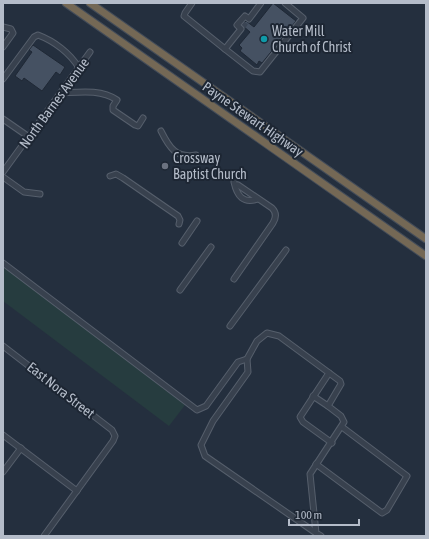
<svg xmlns="http://www.w3.org/2000/svg" width="429" height="539" font-family="'Asap Condensed',sans-serif">
  <rect width="100%" height="100%" fill="#242f3e"/>
  <polygon fill="#263c3f" points="3,266 185,405 169,426 3,301"/>
  <g fill="#455162" stroke="#1f2835">
    <polygon points="273,3 296,21 262,63 259,61 257,65 240,51 242,48 239,45 250,32 242,25 246,21 254,27"/>
    <polygon points="33,45 65,67 60,75 56,72 42,91 24,78 22,81 15,76 32,52 29,50"/>
  </g>
  <g fill="none" stroke-linecap="round" stroke-linejoin="round">
    <polyline stroke="#3a4453" stroke-width="5" stroke-dasharray="5 2.5" stroke-linecap="butt" points="243,27 247,21"/>
    <g stroke="#565f6c" stroke-width="7">
      <g id="minor">
        <polyline points="192,3 185,13 184,16 225,49 241,29 237,25 245,16 249,19 261,3"/>
        <polyline points="3,27 11,29 13,33 3,47"/>
        <polyline points="225,49 253,71 260,72 303,18 285,3"/>
        <path d="M 3,79 L 34,37 L 38,35 C 54,41 70,53 79,68"/>
        <path d="M 61,93 C 80,92 101,89 117,100 L 113,106 L 113,110 L 135,125 L 138,126 L 143,118"/>
        <polyline points="3,119 29,137"/>
        <path d="M 161,131 C 169,147 176,159 196,155"/>
        <polyline points="3,172 90,52"/>
        <polyline points="110,176 116,174 123,178 178,216 180,220 179,224"/>
        <polyline points="3,177 24,192 40,194"/>
        <path d="M 234,182 C 237,196 243,204 258,199"/>
        <polyline points="182,243 197,221"/>
        <polyline points="3,263 197,410 206,406 238,362 247,359"/>
        <path d="M 234,279 L 273,223 C 276,218 277,213 272,208 L 238,185"/>
        <polyline points="180,290 211,247"/>
        <polyline points="230,326 286,250"/>
        <polyline points="3,346 112,430 115,436 113,441 44,536"/>
        <polyline points="329,373 300,417 303,422 332,443"/>
        <polyline points="313,396 328,406"/>
        <polyline points="3,435 77,491"/>
        <polyline points="316,464 382,513 387,510 407,476 342,427"/>
        <polyline points="3,472 21,448"/>
        <polyline points="316,533 310,474 344,422 341,416 328,406 341,384 340,381 279,336 267,333 257,341 247,359 248,372 213,421 201,445 205,456 316,533 321,536"/>
      </g>
    </g>
    <g stroke="#434c59" stroke-width="9">
      <g id="highway">
        <polyline points="66,3 426,256"/>
        <polyline points="90,3 426,239"/>
      </g>
    </g>
    <use href="#minor" stroke="#38414e" stroke-width="5"/>
    <use href="#highway" stroke="#746855" stroke-width="7"/>
  </g>
  <circle fill="#0f9aa8" stroke="#1d2633" stroke-width="1.5" cx="264" cy="39" r="4"/>
  <circle fill="#6b7280" stroke="#1d2633" stroke-width="1.5" cx="165" cy="166" r="4"/>
  <g text-anchor="middle" stroke-width="4" stroke-linejoin="round" paint-order="stroke">
    <g font-size="14" fill="#b4bcc9" stroke="#1d2633" text-anchor="start">
      <text x="272" y="36">Water Mill<tspan x="272" dy="16">Church of Christ</tspan></text>
      <text x="173" y="163">Crossway<tspan x="173" dy="16">Baptist Church</tspan></text>
    </g>
    <g font-size="14" fill="#b4bcc9" stroke="#1d2633">
      <text transform="translate(54 103) rotate(-54)" y="5">North Barnes Avenue</text>
      <text transform="translate(253 119) rotate(35)" y="5">Payne Stewart Highway</text>
      <text transform="translate(61 390) rotate(38)" y="5">East Nora Street</text>
    </g>
  </g>
  <rect width="429" height="539" fill="none" stroke="#b4bcc9" stroke-width="8"/>
  <path d="M289 519v6h70v-6" fill="none" stroke="#b4bcc9" stroke-width="2"/>
  <text x="295" y="519" font-size="12" fill="#b4bcc9" stroke="#1d2633" stroke-width="3" paint-order="stroke">100 m</text>
</svg>
